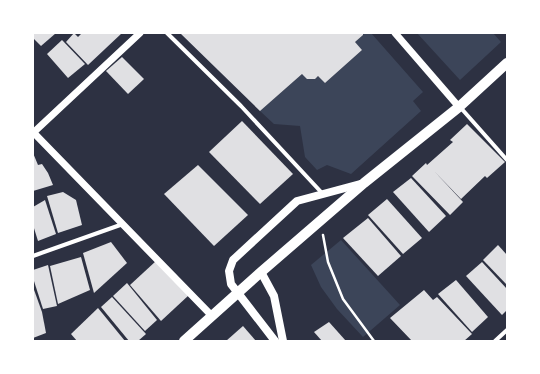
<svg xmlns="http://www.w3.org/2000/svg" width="540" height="374" font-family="'Zilla Slab',serif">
  <rect width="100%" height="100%" fill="#2d3142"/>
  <g fill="#3c4559">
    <polygon points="363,33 371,33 423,92 413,101 421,111 351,174 327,165 317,170 305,157 300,126 274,124 260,111 302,74 315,79 318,76 325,83 362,50 355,42 363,35"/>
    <polygon points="417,33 493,33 501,42 460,80"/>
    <polygon points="341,240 400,305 363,337 337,309 321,287 311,265"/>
  </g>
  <g fill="#e0e0e3">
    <polygon points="33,33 56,33 41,46 33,38"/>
    <polygon points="74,33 78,37 82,33 122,33 88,65 66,42"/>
    <polygon points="180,33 363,33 363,35 355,42 362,50 325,83 318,76 315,79 307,79 302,74 260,111"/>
    <polygon points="62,40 85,64 68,78 47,54"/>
    <polygon points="122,57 144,79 128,94 106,71"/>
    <polygon points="242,121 293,174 260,204 209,152"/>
    <polygon points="467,124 505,162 487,178 485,176 461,199 434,171 463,202 450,215 412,176 426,163 427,165 453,142 450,140"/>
    <polygon points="33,153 38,165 42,164 48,173 53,185 33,191"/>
    <polygon points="198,165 248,215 214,246 164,194"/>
    <polygon points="411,178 446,216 429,232 393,192"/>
    <polygon points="63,192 76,200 82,225 58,233 47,196"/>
    <polygon points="387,199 422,238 403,254 368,215"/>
    <polygon points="45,200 56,234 38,241 33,225 33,207"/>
    <polygon points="368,218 401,256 378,276 343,238"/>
    <polygon points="111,242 127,263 94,293 83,253"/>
    <polygon points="498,245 507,255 507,285 483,260"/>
    <polygon points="81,257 90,290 58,304 50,266"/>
    <polygon points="156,261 189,295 161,321 130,285"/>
    <polygon points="482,262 507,289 507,310 502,315 466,276"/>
    <polygon points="48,265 57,306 43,309 33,278 33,270"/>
    <polygon points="456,280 488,317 472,332 438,294"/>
    <polygon points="127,283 157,320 145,331 113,296"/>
    <polygon points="33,287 42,312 46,333 33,338"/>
    <polygon points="424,290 433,300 437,297 472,334 464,341 412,341 390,318"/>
    <polygon points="112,297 146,334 138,341 129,341 101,307"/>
    <polygon points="98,308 125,341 77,341 71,334"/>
    <polygon points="329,322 346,341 322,341 314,332"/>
    <polygon points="243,326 256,341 226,341"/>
  </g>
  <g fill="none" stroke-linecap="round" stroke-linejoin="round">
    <polyline stroke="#fff" stroke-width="2.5" points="323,235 328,262 343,299 374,341"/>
    <g stroke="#fff" stroke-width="4">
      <polyline points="167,33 241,106 322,193"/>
      <polyline points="460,107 507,160"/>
      <polyline points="33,256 123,224"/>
      <polyline points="495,341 507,330"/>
    </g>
    <g stroke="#fff" stroke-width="7">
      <polyline points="395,33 459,107"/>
      <polyline points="33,132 212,316"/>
      <polyline points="33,133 140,33"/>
    </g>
    <g stroke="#fff" stroke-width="8">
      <polyline points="261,272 274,296 283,341"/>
      <polyline points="275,341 231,284 229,271 233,260 297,201 364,183"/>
    </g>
    <polyline stroke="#fff" stroke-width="10" points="184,341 261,272 364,183 459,107 507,63"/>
  </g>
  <rect width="540" height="374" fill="none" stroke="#ffffff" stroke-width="68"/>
</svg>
